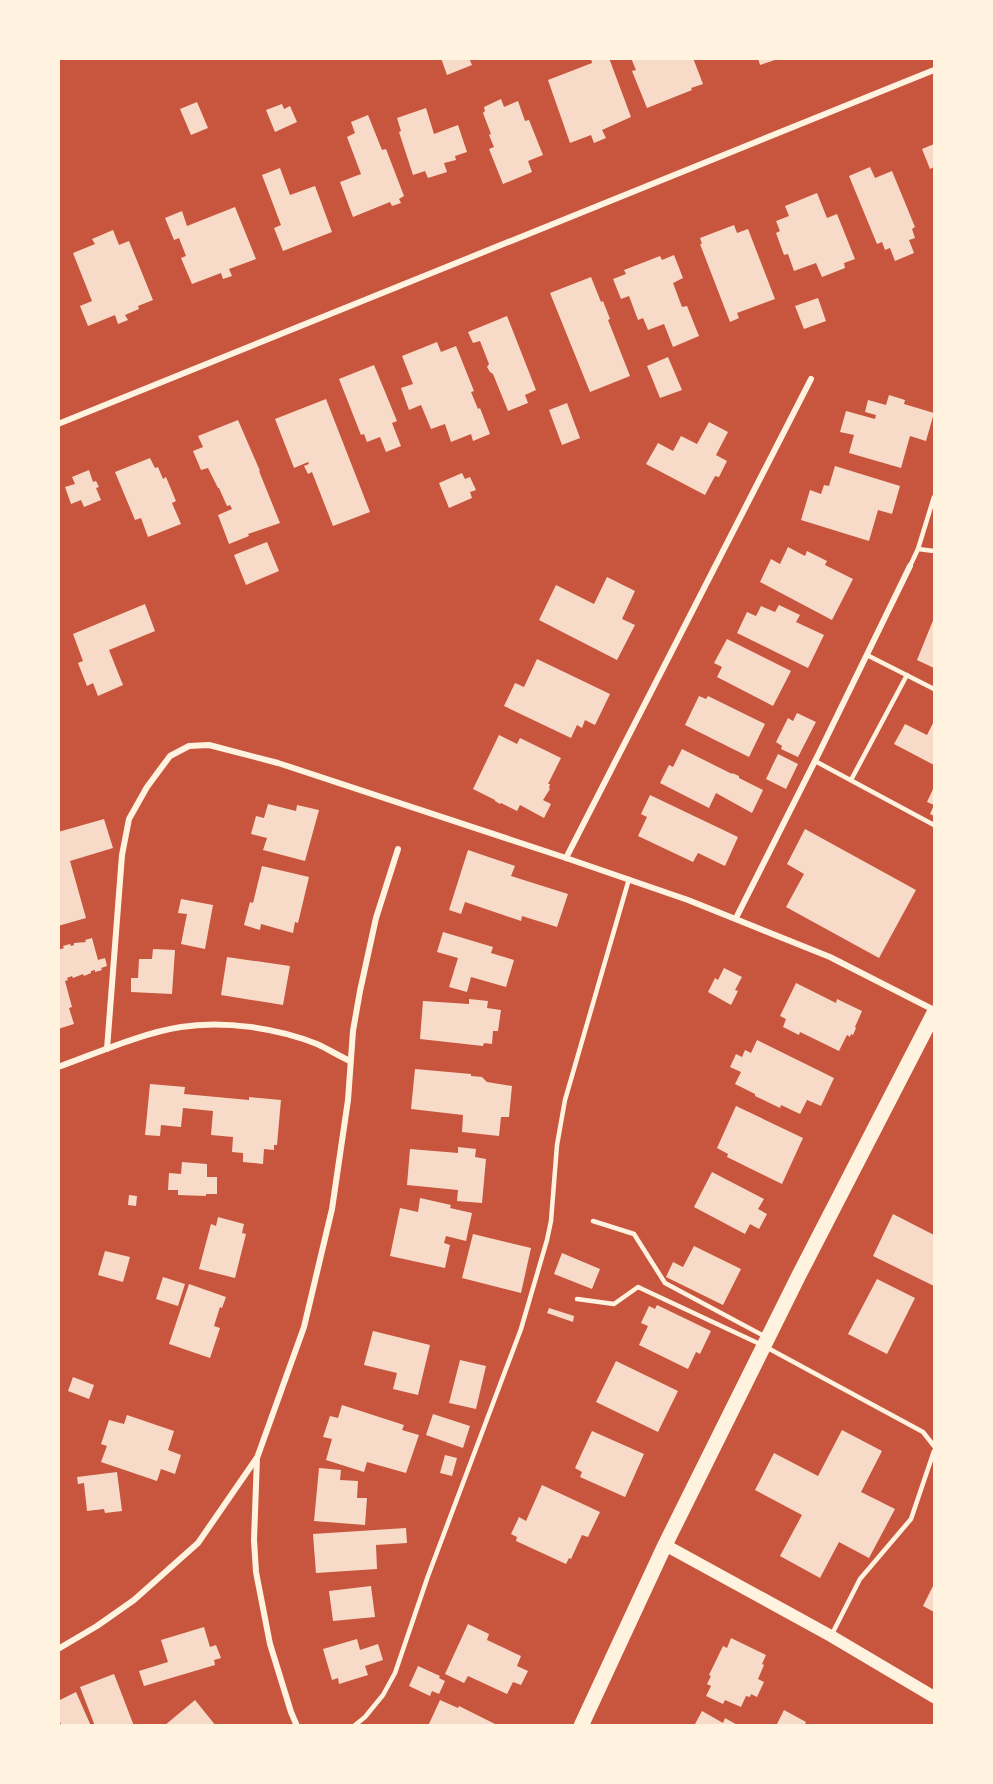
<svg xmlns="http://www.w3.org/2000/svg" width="993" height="1784" font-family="'Open Sans',sans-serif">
  <rect width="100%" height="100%" fill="#c8553d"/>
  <g fill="#f7dbc8">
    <polygon points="441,58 469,58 472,65 447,75"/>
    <polygon points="591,58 609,58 631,117 602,130 606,138 594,143 591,135 570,143 548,80 592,63"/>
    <polygon points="631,58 693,58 703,84 691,88 692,90 647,108 632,71 636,70"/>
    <polygon points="758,58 778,58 778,59 760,65"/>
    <polygon points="501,99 504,107 518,101 525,121 529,120 543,155 528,161 532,172 503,184 489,149 494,147 489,135 491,134 483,113 485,111 484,107"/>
    <polygon points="197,102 208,128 191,135 180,109"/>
    <polygon points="282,104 284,109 290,106 297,122 275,132 266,110"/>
    <polygon points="426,108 434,134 458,125 467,152 455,156 456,160 444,163 447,172 428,178 425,171 413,175 399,132 401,131 397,118"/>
    <polygon points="368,115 382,150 386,149 404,196 399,199 401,203 392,206 390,202 353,217 340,182 361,174 347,137 355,133 351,122"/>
    <polygon points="934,144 934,167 930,169 922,149"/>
    <polygon points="870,167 875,178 892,171 915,227 912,229 915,238 909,240 914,253 895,261 890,248 885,250 882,242 877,244 849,176"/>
    <polygon points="280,168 290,195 315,186 332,232 283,251 274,228 281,225 262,175"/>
    <polygon points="817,193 827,218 837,214 855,259 844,263 845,268 822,277 816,263 794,271 788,254 784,255 776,233 780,231 776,221 789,216 785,206"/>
    <polygon points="235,207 256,259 229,269 232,276 223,279 221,273 192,284 181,258 186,256 179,238 174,240 165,218 182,211 187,226"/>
    <polygon points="734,225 737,233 748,229 775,299 737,313 739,318 730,322 700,244 702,244 700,238"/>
    <polygon points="113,230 119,245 129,241 153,300 138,306 139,309 125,315 128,320 118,324 115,315 88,326 80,306 92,301 73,253 95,244 92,239"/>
    <polygon points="674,255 683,278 673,283 682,307 687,306 699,336 673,347 664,324 648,330 643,318 638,320 629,296 621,299 613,279 626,274 624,270 660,256 662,260"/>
    <polygon points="591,277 601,302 603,301 610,319 608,320 630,376 590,392 550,293"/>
    <polygon points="818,298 826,321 804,329 795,306"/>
    <polygon points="507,316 536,390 525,395 528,403 508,411 493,374 490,372 487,367 489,364 480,341 473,343 468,332"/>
    <polygon points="437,342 441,352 456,346 474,391 471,392 478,409 480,408 490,434 473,441 471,434 451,442 445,424 431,429 421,405 409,410 401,388 413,384 402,356"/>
    <polygon points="668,357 682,390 660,398 647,366"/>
    <polygon points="374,365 397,421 392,423 401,446 386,452 380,437 367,442 364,434 361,435 339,379"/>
    <polygon points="889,395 905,400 904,404 934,413 926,441 910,436 901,468 849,453 854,435 840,432 846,411 875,419 876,415 865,412 868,400 886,405"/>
    <polygon points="326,399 370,512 333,526 312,472 308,474 304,466 309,464 308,462 294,468 275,419"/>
    <polygon points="567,403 580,438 562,445 549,410"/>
    <polygon points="238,420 260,471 259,471 280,523 248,534 249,536 229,544 218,515 232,509 230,505 227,506 219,488 218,488 208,468 201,470 193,451 203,447 198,436"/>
    <polygon points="709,422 728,432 716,455 727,461 719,477 715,476 705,495 646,464 658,443 673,451 681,436 697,444"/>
    <polygon points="150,458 155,468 158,467 163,479 166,477 176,501 172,503 181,524 148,537 141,518 135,520 115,472"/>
    <polygon points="835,466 900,486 892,514 878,510 869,541 801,520 810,490 821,494 824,485 829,486"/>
    <polygon points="89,470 93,482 96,481 99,487 96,488 101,500 84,507 81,500 71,504 65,487 75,484 72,477"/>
    <polygon points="462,473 465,479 470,477 476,490 470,492 472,498 449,508 439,483"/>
    <polygon points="267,542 279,571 246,585 234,555"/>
    <polygon points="788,547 805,556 807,551 827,561 825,565 853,579 832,620 760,582 771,559 780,564"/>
    <polygon points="607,577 635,591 622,619 635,625 617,660 539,620 556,585 594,604"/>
    <polygon points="145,604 155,631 109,650 123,685 98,696 93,683 87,686 78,663 83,661 73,634"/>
    <polygon points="779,605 800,615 796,622 824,635 808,668 737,633 747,612 756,616 761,606 775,612"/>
    <polygon points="934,618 934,668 917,660"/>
    <polygon points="727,639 791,671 773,706 717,677 722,667 714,663"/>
    <polygon points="537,659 610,694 595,725 585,720 582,728 577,725 571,738 504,706 515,683 524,687"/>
    <polygon points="699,696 706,699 708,696 765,724 749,757 685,725"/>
    <polygon points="797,713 816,722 798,757 781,749 782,746 776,742 788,718 793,721"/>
    <polygon points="934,721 934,765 894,744 905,724 927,735"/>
    <polygon points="499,735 517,744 520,738 561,758 548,784 550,784 549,788 550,789 543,800 551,804 544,818 520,805 517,811 501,803 500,804 495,801 495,800 473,789"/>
    <polygon points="682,749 732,774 732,773 739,776 739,778 763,790 752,813 716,793 709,808 660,783 669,765 673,767"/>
    <polygon points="778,754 798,764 786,789 766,779"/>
    <polygon points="934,787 934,816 930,814 934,805 927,802"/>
    <polygon points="650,795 738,837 725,866 698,853 693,862 638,836 647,817 641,814"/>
    <polygon points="268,804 296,811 297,805 319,810 305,861 263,850 267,838 251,834 256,816 264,818"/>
    <polygon points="104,819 113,848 70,861 86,918 58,926 58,832"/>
    <polygon points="805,829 916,890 879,958 786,907 804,874 787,864"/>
    <polygon points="468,850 515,866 511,876 568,894 557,927 522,916 521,921 465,902 461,914 449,910"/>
    <polygon points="262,866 309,877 298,923 295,922 293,933 261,924 260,930 244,925 250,902 253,903"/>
    <polygon points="181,899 213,905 205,949 181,944 187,914 178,913"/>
    <polygon points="443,932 493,947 491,953 514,960 506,987 471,977 467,992 449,987 458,958 437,952"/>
    <polygon points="92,938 98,960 105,958 107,966 101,968 102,970 95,972 95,970 91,971 91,973 84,976 83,974 73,978 72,976 67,978 68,980 65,981 72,1007 69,1008 74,1024 58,1029 58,950 64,948 63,946 70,944 71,946 74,945 74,943 86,942 85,940"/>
    <polygon points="153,949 175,950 172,994 131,992 131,978 138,978 139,959 152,959"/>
    <polygon points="227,957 290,966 283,1005 221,995"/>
    <polygon points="724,968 742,977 735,990 738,991 731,1005 708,992 715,978 718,980"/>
    <polygon points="796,983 836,1003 837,999 862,1011 855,1027 856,1028 853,1035 851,1034 850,1037 847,1035 839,1051 800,1032 799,1035 783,1027 786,1019 780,1016"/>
    <polygon points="469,999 488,1001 487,1008 501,1010 498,1031 493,1031 492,1044 484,1043 483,1046 420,1039 423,1001 469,1004"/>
    <polygon points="757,1040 834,1078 821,1106 807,1100 800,1114 781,1105 780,1108 755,1096 755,1094 735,1084 741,1072 730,1067 736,1054 742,1057 745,1050 751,1053"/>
    <polygon points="415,1069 471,1074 471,1076 482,1077 487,1082 512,1086 509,1117 501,1117 499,1136 462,1132 463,1115 411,1109"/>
    <polygon points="150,1084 185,1087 184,1094 249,1100 249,1097 281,1100 277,1145 274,1145 274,1150 264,1149 263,1164 243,1162 243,1153 232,1152 233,1137 211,1135 213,1111 183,1108 181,1127 161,1125 160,1136 145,1135"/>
    <polygon points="736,1106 803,1138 782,1184 727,1157 728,1154 717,1148"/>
    <polygon points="458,1147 476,1149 475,1157 486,1159 482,1203 457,1201 458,1190 407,1185 410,1149 458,1153"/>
    <polygon points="182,1162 207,1164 207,1177 217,1177 217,1194 206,1194 206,1196 178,1195 178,1190 168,1190 169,1173 181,1174"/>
    <polygon points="712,1172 764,1199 758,1209 767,1214 759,1229 750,1224 745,1234 694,1207"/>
    <polygon points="129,1195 137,1196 136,1206 128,1205"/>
    <polygon points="420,1198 451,1205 450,1208 472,1213 466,1241 446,1236 444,1243 450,1245 445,1268 390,1256 400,1208 418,1212"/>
    <polygon points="893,1214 934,1235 934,1286 873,1256"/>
    <polygon points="218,1217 244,1224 242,1233 246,1234 235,1278 199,1269 211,1224 216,1226"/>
    <polygon points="473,1234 531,1248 521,1293 462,1278"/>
    <polygon points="694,1246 741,1269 723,1305 666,1277 673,1262 683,1267"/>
    <polygon points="105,1251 130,1257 123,1282 98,1275"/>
    <polygon points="562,1253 600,1269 592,1289 554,1274"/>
    <polygon points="163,1277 185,1284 178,1306 156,1299"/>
    <polygon points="877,1279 915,1298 887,1354 848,1334"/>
    <polygon points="189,1284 226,1297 222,1308 220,1307 214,1326 220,1328 210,1358 169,1344"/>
    <polygon points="657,1305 711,1331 700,1354 696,1352 688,1369 639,1345 648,1326 641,1323 649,1306 655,1309"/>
    <polygon points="549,1308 574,1316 573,1322 547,1313"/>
    <polygon points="373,1331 430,1345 418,1395 393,1389 397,1373 364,1365"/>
    <polygon points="460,1360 486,1366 476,1409 449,1403"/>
    <polygon points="616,1361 678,1391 658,1432 596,1402"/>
    <polygon points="73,1377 94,1385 89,1399 68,1391"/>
    <polygon points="342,1405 404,1425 402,1430 419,1435 406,1473 367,1462 364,1472 326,1460 332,1439 323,1437 330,1416 338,1418"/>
    <polygon points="433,1414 470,1426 463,1448 426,1435"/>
    <polygon points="127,1415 174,1431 168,1450 181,1455 175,1474 161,1469 157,1481 101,1462 107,1446 101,1444 109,1420 124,1424"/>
    <polygon points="842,1430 882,1451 861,1492 895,1509 869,1558 839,1542 820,1578 780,1556 802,1515 755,1490 774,1453 818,1476"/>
    <polygon points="592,1431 644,1454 625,1497 580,1477 582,1472 575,1468"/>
    <polygon points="445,1455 457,1458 452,1476 440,1473"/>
    <polygon points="319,1468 341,1470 340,1480 358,1481 357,1498 367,1498 365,1525 314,1521"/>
    <polygon points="117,1472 122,1511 105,1513 104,1509 87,1511 84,1483 78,1484 77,1477"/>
    <polygon points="542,1485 600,1512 588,1537 582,1535 571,1559 569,1558 566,1564 516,1541 517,1537 511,1534 519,1517 526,1521"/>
    <polygon points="406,1528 407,1543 376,1545 377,1569 316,1573 313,1534"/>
    <polygon points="934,1584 934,1612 923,1606"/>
    <polygon points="371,1586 375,1617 333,1621 329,1591"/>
    <polygon points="468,1624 489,1634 487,1640 521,1656 517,1666 528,1671 521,1685 513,1682 507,1694 468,1676 464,1683 445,1674"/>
    <polygon points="204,1627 210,1647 216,1645 221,1658 214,1660 215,1665 144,1686 139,1671 168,1662 161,1640"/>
    <polygon points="731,1638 766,1655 762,1664 764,1665 758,1679 764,1682 757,1697 751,1694 750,1697 746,1696 741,1707 725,1700 723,1704 706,1696 711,1686 707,1684 711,1676 709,1675 723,1646 727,1648"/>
    <polygon points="357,1639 360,1650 378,1644 383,1660 365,1666 368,1675 339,1684 338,1678 332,1680 323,1649"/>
    <polygon points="418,1666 440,1676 439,1678 445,1681 439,1694 432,1691 430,1696 409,1686"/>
    <polygon points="114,1674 134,1726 95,1726 80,1687"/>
    <polygon points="76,1692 91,1726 62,1726 58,1718 58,1701"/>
    <polygon points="195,1700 216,1726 164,1726"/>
    <polygon points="440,1700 458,1708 459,1706 499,1726 428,1726"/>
    <polygon points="784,1710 806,1722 804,1726 776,1726"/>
    <polygon points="702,1711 723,1723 725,1718 739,1726 694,1726"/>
  </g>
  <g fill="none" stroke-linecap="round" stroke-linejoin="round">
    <g stroke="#fff3e0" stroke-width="4.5">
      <polyline points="918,549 934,551"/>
      <polyline points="910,566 918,549 934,497"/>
      <polyline points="867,655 934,689"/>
      <polyline points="815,761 934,825"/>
      <polyline points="851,780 907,675"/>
      <polyline points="593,1221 634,1234 665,1283 766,1337"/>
      <polyline points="577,1299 614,1304 638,1287 764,1346 923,1432 934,1446"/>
      <polyline points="831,1636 860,1579 911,1519 934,1451"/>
      <polyline points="354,1726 365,1717 383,1695 395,1673 428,1576 521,1329 547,1240 551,1221 557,1145 565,1100 629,879"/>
    </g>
    <g stroke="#fff3e0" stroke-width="6">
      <polyline points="58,424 934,70"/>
      <polyline points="566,858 811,379"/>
      <polyline points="736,918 819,753 910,566"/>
      <polyline points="107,1049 122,855 129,819 147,787 170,756 189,746 209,745 278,763 566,858 688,900 830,957 934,1010"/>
      <path d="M 58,1067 C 97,1053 142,1033 181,1027 C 223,1020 278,1028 317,1044 C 328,1049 339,1056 350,1061"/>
      <polyline points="58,1649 97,1626 134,1600 198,1543 256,1459"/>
      <polyline points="297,1726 291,1712 270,1644 256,1572 254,1540 257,1458 304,1327 332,1209 348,1100 353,1031 360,991 376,918 398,849"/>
    </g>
    <polyline stroke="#fff3e0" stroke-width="12" points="665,1545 831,1636 934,1697"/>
    <polyline stroke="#fff3e0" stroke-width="15" points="581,1726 665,1545 799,1275 934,1013"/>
  </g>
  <rect width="993" height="1784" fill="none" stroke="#fff3e0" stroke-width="120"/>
</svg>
